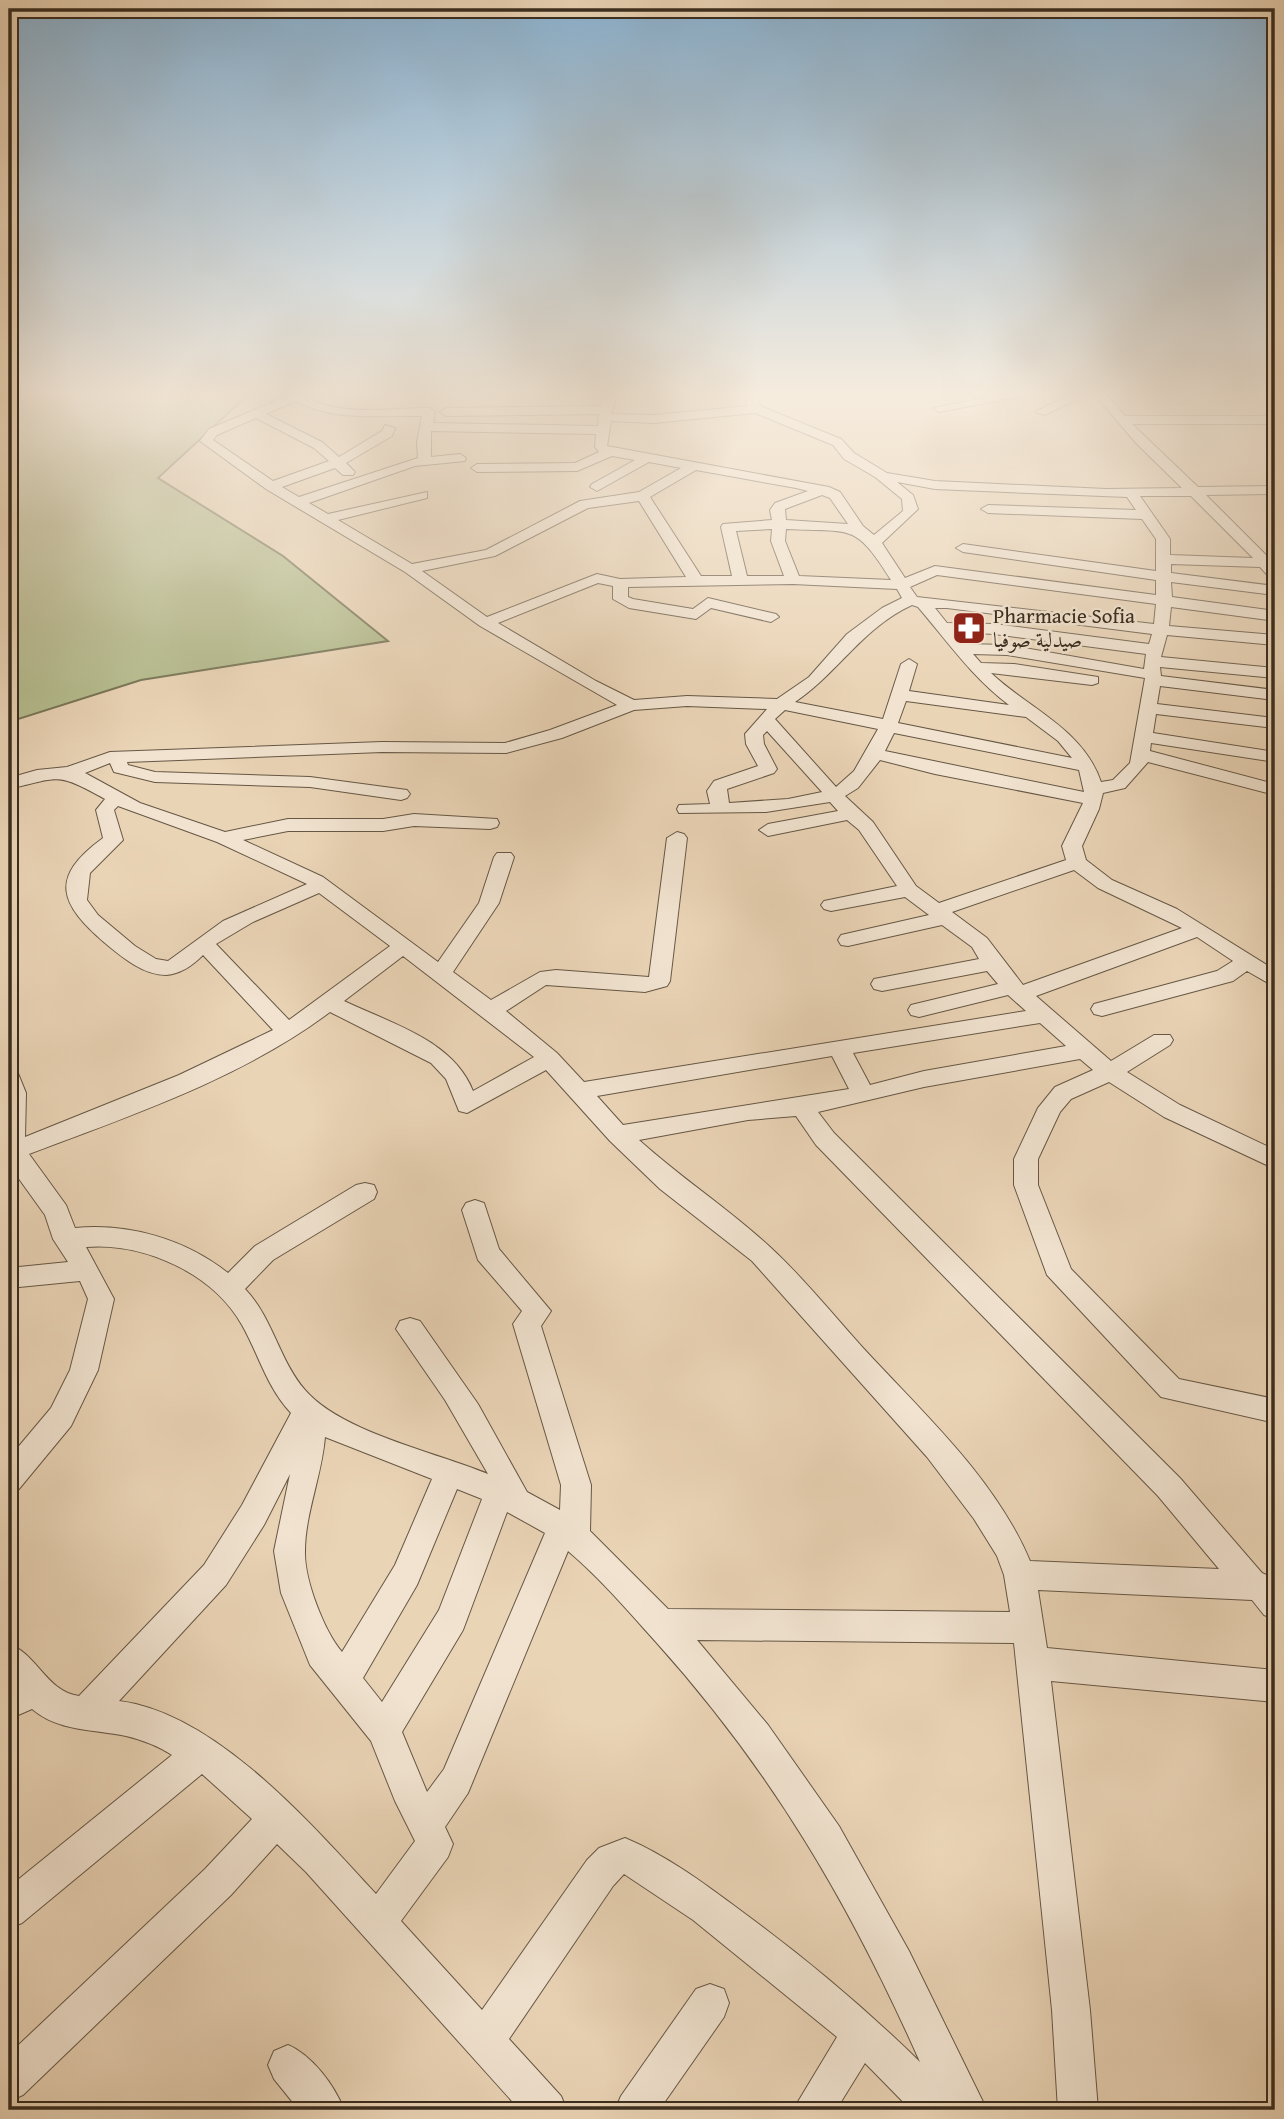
<svg xmlns="http://www.w3.org/2000/svg" width="1284" height="2119" font-family="'Gentium Book Plus',Amiri,serif">
  <rect width="100%" height="100%" fill="#ead4b6"/>
  <filter id="stains"><feTurbulence type="fractalNoise" baseFrequency=".00286" numOctaves="4"/><feColorMatrix values="0 0 0 0 .2 0 0 0 0 .09 0 0 0 0 .02 0 0 0 .5 -.17"/></filter>
  <radialGradient id="worn" r=".72"><stop offset=".6" stop-color="#630" stop-opacity="0"/><stop offset="1" stop-color="#630" stop-opacity=".3"/></radialGradient>
  <polygon fill="#b5bd8f" stroke="#787557" stroke-width="2" points="9,394 249,394 158,478 283,556 388,641 141,680 9,722"/>
  <g fill="none" stroke-linecap="round" stroke-linejoin="round">
    <g stroke="#665745" stroke-width="2">
      <g id="street">
        <polygon points="18,394 35,394 9,406 9,398"/>
        <path d="M 292,394 L 308,394 L 305,397 C 342,417 389,408 429,408 L 435,412 L 433,423 L 598,426 L 599,414 L 446,416 L 440,412 L 446,408 L 600,406 L 605,394 L 617,394 L 611,414 L 654,415 L 747,406 L 745,394 L 757,394 L 760,406 L 841,439 L 854,453 L 887,473 L 935,481 L 1106,489 L 1182,488 L 1137,444 L 1094,394 L 1106,394 L 1125,416 L 1275,416 L 1275,424 L 1132,424 L 1198,487 L 1275,486 L 1275,494 L 1206,495 L 1271,560 L 1275,566 L 1275,579 L 1270,578 L 1260,567 L 1171,564 L 1171,573 L 1275,586 L 1275,595 L 1171,582 L 1172,597 L 1275,611 L 1275,621 L 1171,607 L 1169,626 L 1275,635 L 1275,645 L 1167,635 L 1161,657 L 1275,668 L 1275,678 L 1160,667 L 1161,676 L 1275,690 L 1275,700 L 1160,686 L 1157,704 L 1275,718 L 1275,728 L 1156,714 L 1153,733 L 1275,752 L 1275,762 L 1151,743 L 1150,751 L 1275,784 L 1275,795 L 1148,762 L 1125,788 L 1103,793 L 1099,809 L 1082,846 L 1086,860 L 1112,880 L 1177,909 L 1275,970 L 1275,987 L 1247,971 L 1233,981 L 1102,1016 L 1094,1014 L 1091,1009 L 1094,1004 L 1217,971 L 1233,961 L 1197,937 L 1036,996 L 1111,1061 L 1154,1035 L 1170,1035 L 1173,1040 L 1170,1045 L 1127,1072 L 1180,1105 L 1275,1150 L 1275,1169 L 1164,1117 L 1109,1082 L 1071,1099 L 1060,1112 L 1038,1159 L 1038,1185 L 1071,1269 L 1179,1379 L 1275,1399 L 1275,1423 L 1161,1397 L 1047,1275 L 1014,1185 L 1014,1159 L 1038,1108 L 1055,1087 L 1093,1070 L 1080,1059 L 924,1087 L 818,1112 L 834,1133 L 1180,1478 L 1262,1573 L 1275,1579 L 1275,1619 L 1264,1615 L 1252,1600 L 1038,1590 L 1047,1648 L 1275,1670 L 1275,1702 L 1051,1681 L 1090,2010 L 1098,2110 L 1058,2110 L 1052,2010 L 1014,1643 L 697,1640 L 768,1725 L 839,1826 L 909,1951 L 987,2110 L 911,2110 L 865,2063 L 836,2110 L 793,2110 L 837,2037 L 693,1920 L 624,1874 L 613,1886 L 509,2039 L 561,2096 L 567,2110 L 520,2110 L 306,1872 L 277,1844 L 231,1895 L 23,2095 L 9,2101 L 9,2054 L 205,1869 L 252,1819 L 202,1774 L 22,1923 L 9,1928 L 9,1887 L 172,1755 C 158,1746 143,1740 126,1736 C 94,1729 59,1732 32,1709 L 9,1719 L 9,1644 C 37,1654 47,1692 79,1696 L 204,1565 L 242,1505 L 291,1413 C 267,1388 259,1355 242,1325 C 213,1273 143,1242 86,1247 L 114,1299 L 98,1370 L 71,1426 L 19,1489 L 9,1493 L 9,1458 L 51,1408 L 70,1370 L 88,1299 L 80,1281 L 9,1288 L 9,1268 L 68,1262 L 53,1239 L 45,1215 L 9,1165 L 9,1069 L 17,1071 L 26,1093 L 25,1137 L 179,1075 L 273,1030 L 203,955 C 193,965 181,974 166,975 C 143,975 122,957 105,943 C 60,904 48,878 103,838 L 96,810 L 105,799 C 56,772 61,777 9,789 L 9,778 L 37,770 L 67,767 L 110,752 L 382,742 L 505,743 L 550,730 L 617,705 L 480,626 L 405,572 L 266,489 L 200,441 L 209,429 ZM 296,401 C 335,422 379,415 422,416 L 417,442 L 418,458 L 299,497 L 282,487 L 335,468 L 343,475 L 353,475 L 355,472 L 346,463 L 392,436 L 395,428 L 385,425 L 382,431 L 339,457 L 322,442 L 266,414 ZM 755,413 L 833,445 L 844,459 L 875,477 L 902,499 L 903,511 L 874,535 L 863,526 L 840,492 L 829,487 L 607,446 L 611,421 L 654,423 ZM 256,418 L 314,448 L 329,461 L 273,481 L 213,440 L 217,435 ZM 431,431 L 596,434 L 595,447 L 599,452 L 575,463 L 477,464 L 471,468 L 477,472 L 577,471 L 612,456 L 635,460 L 592,484 L 590,487 L 597,491 L 649,462 L 681,468 L 639,492 L 580,501 L 486,550 L 412,564 L 338,520 L 427,498 L 427,492 L 328,514 L 309,503 L 415,466 L 465,461 L 466,458 L 460,454 L 431,457 ZM 696,470 L 796,488 L 808,491 L 775,503 L 770,510 L 772,520 L 723,524 L 721,527 L 732,576 L 701,576 L 650,497 ZM 897,482 L 935,489 L 1127,497 L 1136,510 L 988,505 L 981,509 L 988,513 L 1142,519 L 1156,539 L 1156,571 L 963,544 L 956,548 L 963,552 L 1156,580 L 1156,595 L 935,566 L 905,578 L 882,543 L 918,509 L 913,495 ZM 822,495 L 830,498 L 848,524 L 786,520 L 785,509 ZM 1140,496 L 1191,496 L 1253,558 L 1170,555 L 1170,539 ZM 639,501 L 686,577 L 620,579 L 597,574 L 487,617 L 422,571 L 495,556 L 588,508 ZM 772,529 L 771,541 L 784,576 L 747,576 L 736,531 ZM 786,529 C 852,533 854,521 891,580 L 799,576 L 785,541 ZM 937,575 L 1156,604 L 1154,624 L 917,597 L 910,587 ZM 598,583 L 613,586 L 613,599 L 629,608 L 696,619 L 711,608 L 771,622 L 779,617 L 776,614 L 708,598 L 693,609 L 633,599 L 628,597 L 628,587 L 793,584 L 897,589 L 902,598 L 882,608 L 847,634 L 809,677 L 777,699 L 687,696 L 634,700 L 596,681 L 498,623 ZM 912,605 L 918,607 C 948,642 971,676 1009,705 L 909,691 L 917,664 L 909,659 L 901,664 L 883,719 L 795,702 C 839,672 862,628 912,605 ZM 935,608 L 947,608 L 1152,634 L 1149,644 L 994,624 L 947,623 ZM 955,632 L 994,634 L 1146,654 L 1144,669 L 1007,645 L 965,644 ZM 973,654 L 1007,655 L 1145,678 L 1130,763 L 1113,780 L 1101,782 C 1083,729 1029,709 991,673 L 1092,685 L 1098,683 L 1098,677 L 1014,664 L 981,663 ZM 906,701 L 1026,717 L 1058,741 L 1072,758 L 898,723 ZM 687,706 L 767,709 L 745,734 L 746,744 L 758,766 L 714,781 L 707,791 L 710,804 L 679,805 L 677,809 L 679,813 L 766,812 L 830,802 L 838,811 L 768,824 L 759,830 L 768,836 L 847,820 L 859,830 L 897,886 L 824,901 L 821,905 L 824,909 L 831,911 L 905,897 L 929,915 L 841,935 L 838,940 L 841,945 L 848,946 L 942,925 L 972,947 L 979,959 L 874,979 L 871,984 L 874,989 L 882,991 L 987,971 L 998,984 L 911,1005 L 908,1010 L 911,1015 L 919,1017 L 1008,995 L 1026,1011 L 584,1082 L 557,1053 L 506,1011 L 546,985 L 645,992 L 667,986 L 670,981 L 687,838 L 684,834 L 677,832 L 667,838 L 649,977 L 556,970 L 540,972 L 491,1000 L 453,972 L 499,903 L 514,857 L 511,853 L 497,853 L 494,857 L 479,903 L 438,962 L 323,877 L 243,840 L 288,831 L 383,831 L 414,826 L 490,829 L 497,827 L 499,823 L 497,819 L 414,814 L 383,819 L 288,819 L 225,832 L 140,803 L 85,773 L 110,763 L 114,772 L 155,782 L 310,787 L 401,800 L 407,798 L 410,794 L 407,790 L 310,777 L 155,772 L 128,765 L 127,762 L 382,752 L 506,753 L 562,738 L 634,710 ZM 785,710 L 878,729 L 854,771 L 836,787 L 775,719 ZM 767,731 L 822,792 L 788,799 L 729,803 L 727,789 L 774,773 L 777,769 L 764,744 L 763,735 ZM 894,733 L 1079,770 L 1084,792 L 885,751 ZM 880,760 L 935,774 L 1083,803 L 1062,846 L 1066,860 L 939,903 L 916,886 L 873,822 L 845,796 L 858,788 ZM 118,806 L 217,842 L 307,884 L 223,921 L 168,961 L 156,959 L 135,946 L 98,915 L 87,900 L 90,873 L 123,840 L 114,810 ZM 1074,870 L 1098,888 L 1182,928 L 1023,985 L 987,938 L 952,912 ZM 319,893 L 390,946 L 289,1020 L 216,944 L 253,922 ZM 403,956 L 534,1057 L 473,1091 C 453,1040 390,1023 344,1001 ZM 330,1012 L 431,1063 L 446,1079 L 459,1111 L 467,1113 L 546,1070 L 610,1141 L 660,1189 L 752,1261 L 927,1457 L 974,1519 L 997,1556 L 1004,1575 L 1010,1612 L 668,1609 L 590,1531 L 591,1485 L 541,1326 L 551,1311 L 499,1249 L 484,1203 L 475,1200 L 466,1203 L 462,1210 L 478,1260 L 522,1311 L 513,1324 L 561,1485 L 560,1510 L 527,1492 L 478,1404 L 420,1321 L 410,1318 L 400,1321 L 396,1329 L 445,1400 L 488,1474 C 435,1452 341,1432 305,1390 C 279,1360 273,1318 245,1289 L 273,1260 L 374,1199 L 377,1192 L 374,1185 L 365,1183 L 356,1185 L 255,1246 L 228,1273 C 185,1239 129,1223 75,1228 L 66,1205 L 29,1154 C 132,1115 242,1078 330,1012 ZM 1040,1023 L 1066,1046 L 924,1071 L 870,1085 L 853,1053 ZM 832,1056 L 849,1089 L 623,1125 L 597,1096 ZM 796,1116 L 816,1145 L 1158,1496 L 1219,1569 L 1030,1561 C 995,1478 923,1413 864,1349 C 833,1315 804,1278 770,1247 C 729,1209 681,1178 639,1140 L 748,1120 ZM 325,1437 L 432,1479 L 395,1565 L 342,1652 C 324,1631 304,1579 305,1551 C 305,1514 322,1475 325,1437 ZM 290,1474 L 274,1551 L 281,1593 L 310,1665 L 371,1741 L 395,1801 L 415,1841 L 376,1894 C 313,1826 216,1713 119,1701 L 226,1585 L 264,1525 ZM 457,1489 L 482,1499 L 439,1610 L 382,1702 L 363,1678 L 417,1585 ZM 507,1512 L 545,1533 L 444,1769 L 427,1792 L 402,1732 L 463,1630 ZM 568,1551 C 600,1578 628,1611 656,1642 C 772,1771 850,1904 920,2062 C 866,2009 809,1961 748,1916 C 709,1887 670,1857 625,1838 L 599,1848 L 587,1860 L 482,2010 L 401,1921 L 448,1857 L 453,1844 L 445,1827 L 468,1793 Z"/>
        <polygon points="1004,394 1033,394 939,412 933,408"/>
        <polygon points="1072,394 1088,394 1045,415 1035,412"/>
        <polygon points="710,1984 724,1989 729,2003 724,2017 659,2110 615,2110 621,2096 696,1989"/>
        <path d="M 288,2045 C 312,2055 335,2086 344,2110 L 299,2110 L 274,2079 L 268,2065 L 274,2051 Z"/>
      </g>
    </g>
    <use href="#street" fill="#f1e3d0" fill-rule="evenodd"/>
  </g>
  <linearGradient id="sky" x2="0" y2="1"><stop stop-color="#8ab4d5"/><stop offset="0.57" stop-color="#f6ecde"/><stop offset="1" stop-color="#f6ecde" stop-opacity="0"/></linearGradient>
  <rect width="1284" height="691" fill="url(#sky)"/>
  <defs>
    <g id="pharmacy-square" transform="scale(1.75)"><rect x="-9" y="-9" width="18" height="18" rx="4" fill="#8f2418" stroke="#f1e3d0"/><path d="M-2-6h4v4h4v4h-4v4h-4v-4h-4v-4h4Z" fill="#fff"/></g>
  </defs>
  <g fill-rule="evenodd">
    <use href="#pharmacy-square" x="969" y="628"/>
  </g>
  <g text-anchor="middle" stroke-width="5" stroke-linejoin="round" paint-order="stroke">
    <g font-size="21" fill="#3a2d1f" stroke="#f1e3d0" text-anchor="start">
      <text x="993" y="623">Pharmacie Sofia<tspan x="993" dy="24">صيدلية صوفيا</tspan></text>
    </g>
  </g>
  <rect width="1284" height="2119" fill="none" stroke="#ead4b6" stroke-width="35"/>
  <rect x="10" y="10" width="1263" height="2098" fill="none" stroke="#3a2d1f" stroke-width="3.5"/>
  <rect x="18" y="18" width="1249" height="2084" fill="none" stroke="#3a2d1f" stroke-width="2"/>
  <rect width="100%" height="100%" filter="url(#stains)"/>
  <rect width="100%" height="100%" fill="url(#worn)"/>
</svg>
